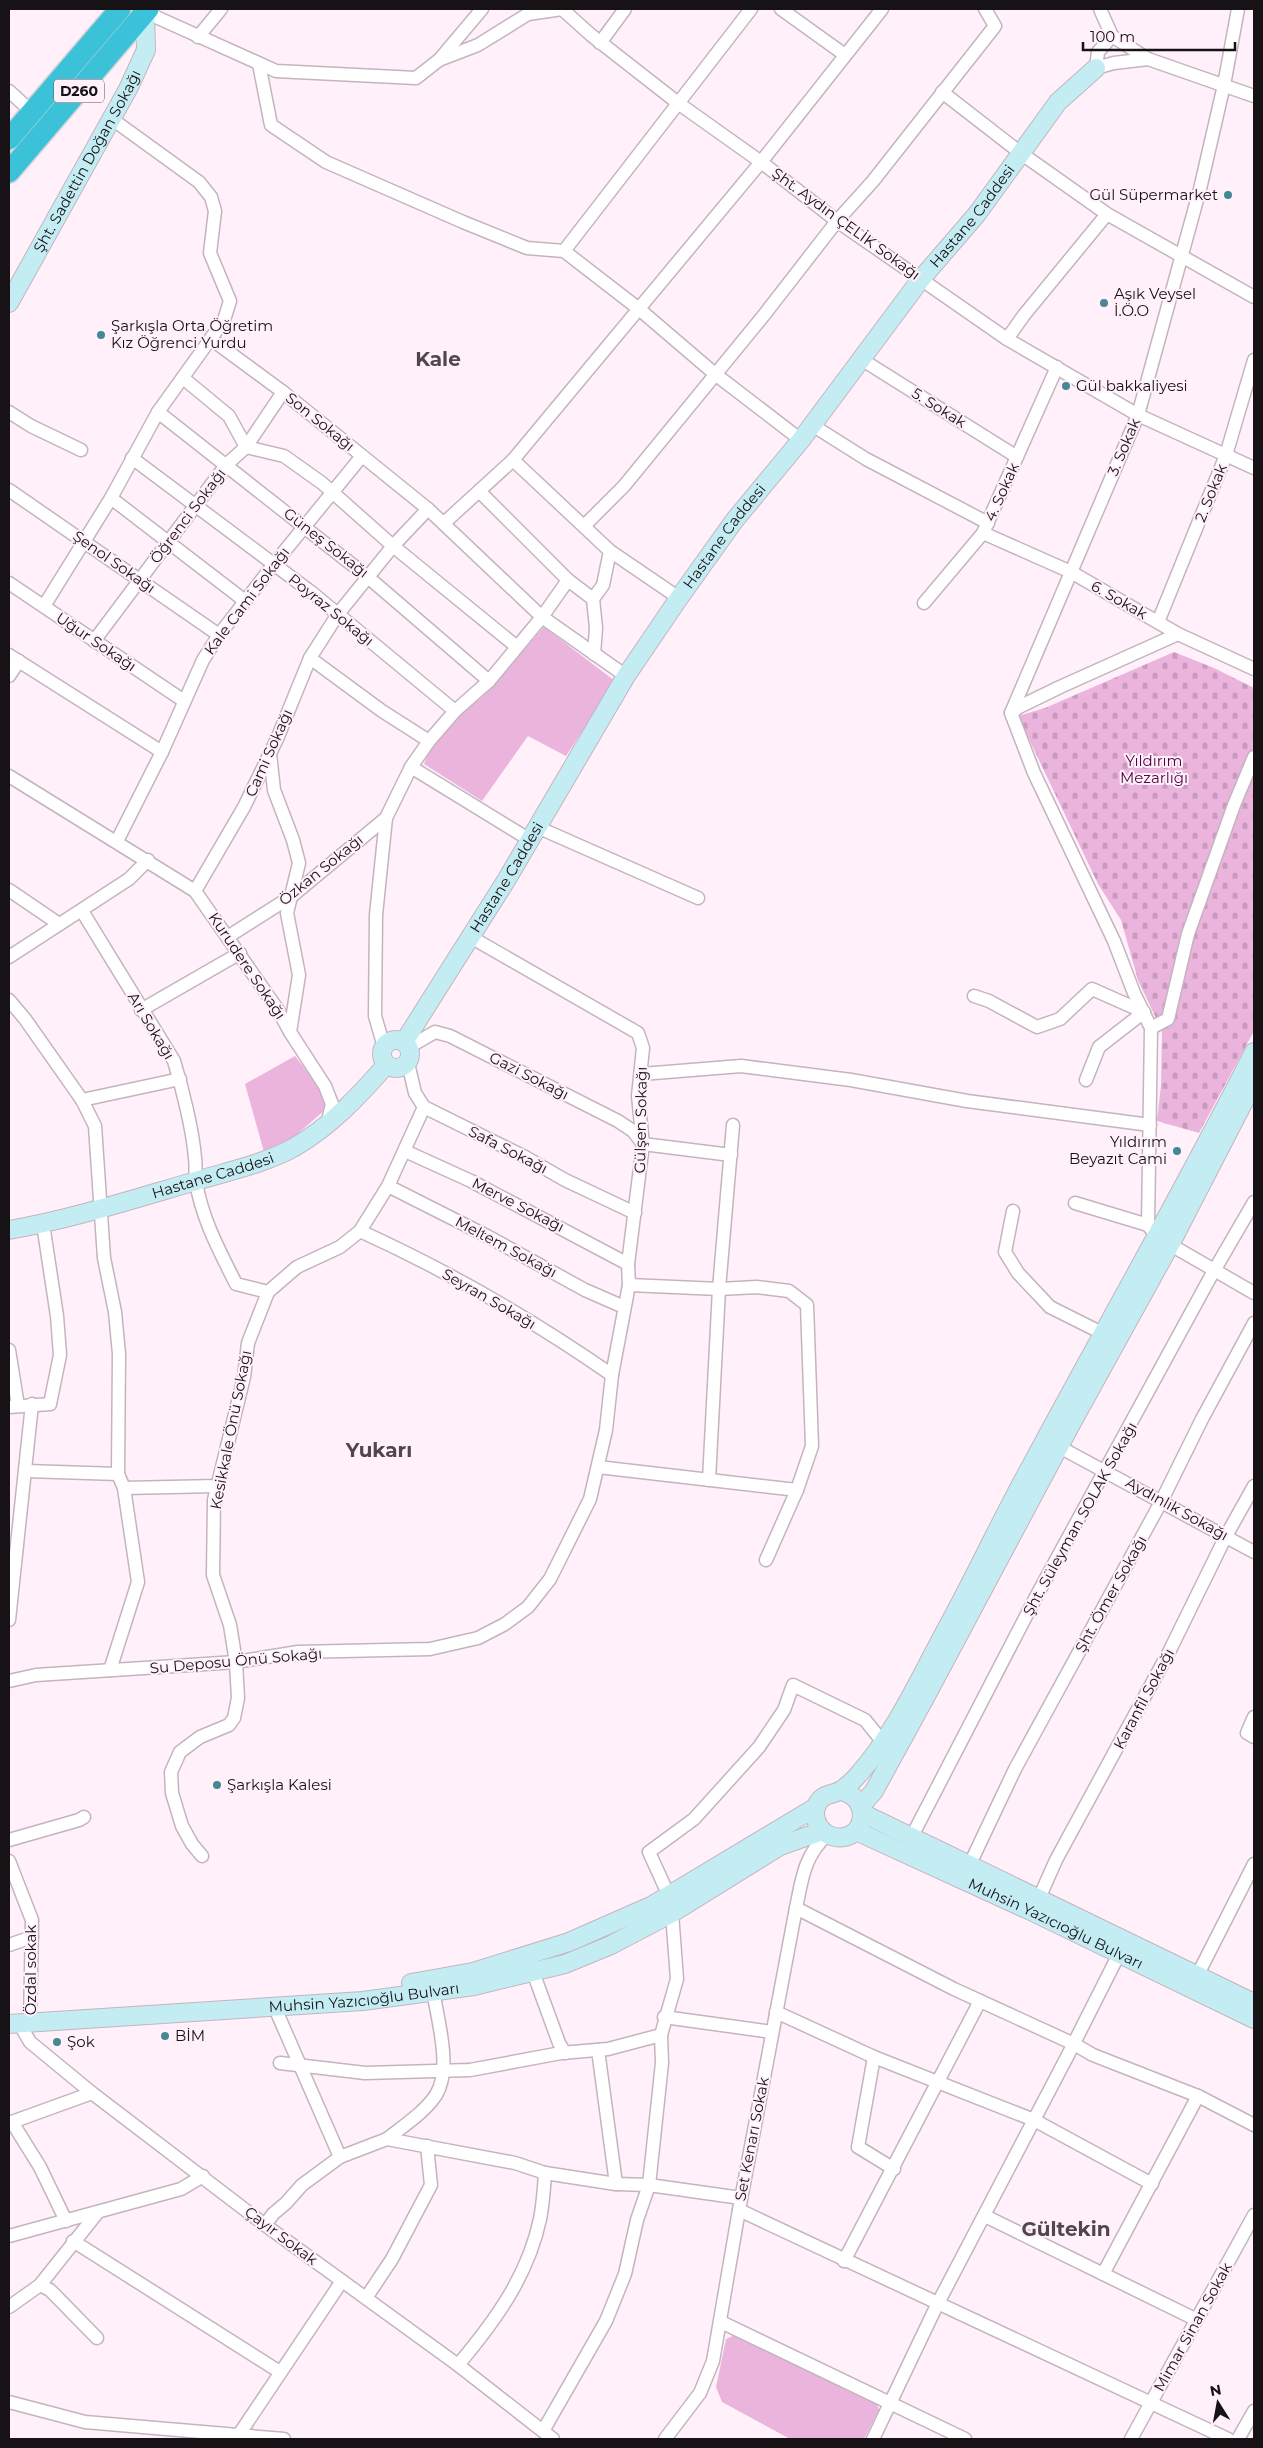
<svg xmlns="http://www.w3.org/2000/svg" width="1263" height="2448" font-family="Montserrat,sans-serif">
  <defs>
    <pattern id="cemetery-stones" width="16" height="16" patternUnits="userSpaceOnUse" patternTransform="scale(1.25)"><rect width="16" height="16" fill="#ebb4dd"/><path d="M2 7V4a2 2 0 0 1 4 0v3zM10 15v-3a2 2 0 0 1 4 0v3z" fill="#c99abd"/></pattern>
  </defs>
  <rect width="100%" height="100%" fill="#fff0fa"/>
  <polygon fill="url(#cemetery-stones)" points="1174,652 1214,668 1254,688 1254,1031 1199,1133 1157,1121 1161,1085 1162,1031 1138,980 1121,920 1098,884 1018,716 1045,708"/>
  <g fill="#ebb4dd">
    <polygon points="544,627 615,681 566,756 528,736 482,801 424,764 429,751 454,718 481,698"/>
    <polygon points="295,1056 332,1104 288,1142 264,1152 245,1084"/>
    <polygon points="737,2334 877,2404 879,2410 864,2439 790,2439 722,2402 716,2387 726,2339"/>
  </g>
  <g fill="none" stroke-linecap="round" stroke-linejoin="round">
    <g stroke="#c3b5bf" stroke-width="15">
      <g id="street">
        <polyline points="781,9 845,55"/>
        <polyline points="1100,9 1112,36 1148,59"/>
        <polyline points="145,12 276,71 416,78 439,60 482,9"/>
        <polyline points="1112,36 1098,52 1096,68 1114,63 1148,59 1254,96"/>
        <polyline points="198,37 221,9"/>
        <polyline points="600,43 625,9"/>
        <polyline points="439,60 478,45 528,14 562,9 591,35 678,103 761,162 837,221 1007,339 1138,415 1254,468"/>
        <polyline points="259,64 271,125 326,162 463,222 527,248 564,251 639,309 715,374 801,440"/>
        <polyline points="9,91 32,112"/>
        <polyline points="942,92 1022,154 1107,214 1254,297"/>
        <polyline points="564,251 751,9"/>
        <polyline points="211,339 283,392 428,509 542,617 626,676"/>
        <polyline points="1007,339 1024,315 1107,214"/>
        <polyline points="861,359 1017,457"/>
        <polyline points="183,378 229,416 246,447 284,456 322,483 393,546 517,647"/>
        <polyline points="9,412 31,426 81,450"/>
        <polyline points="158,412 369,578 489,681"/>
        <polyline points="812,425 866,459 988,523"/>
        <polyline points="132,458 311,592 455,711"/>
        <polyline points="513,460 610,551 679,598"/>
        <polyline points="9,490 219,635"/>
        <polyline points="479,491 568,580 593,599 596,628 594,654"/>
        <polyline points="111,498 245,601"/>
        <polyline points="444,523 513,460 761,162 882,9"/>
        <polyline points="584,526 624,486 764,315 837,221 873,181 995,26 985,9"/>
        <polyline points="983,533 1071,572 1178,634 1254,669"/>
        <polyline points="9,583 184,701"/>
        <polyline points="593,599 603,585 610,551"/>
        <polyline points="924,603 983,533 1057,367"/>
        <polyline points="44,606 111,498 158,412 224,320 230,301 210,253 215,211 211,197 199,182 112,119"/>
        <polyline points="1158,622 1226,455 1254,360"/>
        <polyline points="1178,634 1060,687 1019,707 1011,713 1034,773 1114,941 1134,993 1151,1028 1148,1225 1157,1237 1254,1293"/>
        <polyline points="94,641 226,465 246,447 283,392"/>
        <polyline points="9,655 162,752"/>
        <polyline points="310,658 382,711 429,741"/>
        <polyline points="9,676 19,661"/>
        <polyline points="1011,713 1138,415 1200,189 1224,85 1238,9"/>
        <polyline points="270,754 274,790 293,840 299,863 287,913 299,975 290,1032"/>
        <polyline points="411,767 530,840"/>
        <polyline points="9,776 195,891 278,1010 290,1032 325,1086 332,1104 327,1125"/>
        <polyline points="537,827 698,898"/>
        <polyline points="117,841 162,752 203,660 219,635 274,564 362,456"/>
        <polyline points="9,890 59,924"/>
        <polyline points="195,891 244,807 277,739 310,658 338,614 393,546 428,509"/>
        <path d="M 82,911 L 174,1061 C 182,1087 193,1131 195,1158 C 196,1166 195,1174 196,1181 C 201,1217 220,1252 236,1284 L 268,1292"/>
        <polyline points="229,936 292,896 386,818"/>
        <polyline points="9,957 129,879 148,860"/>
        <polyline points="974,996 989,1001 1037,1027 1060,1019 1092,989 1144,1012 1099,1047 1086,1080"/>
        <polyline points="9,1000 25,1019 82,1100 95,1126 104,1258 115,1312 119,1354 118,1474"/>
        <polyline points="141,1010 240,953"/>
        <polyline points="1151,1028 1168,1019 1188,934 1234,805 1254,757"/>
        <polyline points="384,1047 375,1016 376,915 386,818 411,767 429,741 455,711 489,681 542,617 568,580"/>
        <polyline points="409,1047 435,1032 450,1036 618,1121 633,1131 643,1144 731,1155"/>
        <polyline points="408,1063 415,1093 424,1107 525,1157 565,1180 635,1213"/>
        <polyline points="642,1074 741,1066 851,1080 967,1101 1150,1125"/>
        <polyline points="82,1100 180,1079"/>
        <polyline points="405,1151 471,1181 628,1264"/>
        <polyline points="388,1186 487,1236 585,1290 624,1307"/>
        <polyline points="1075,1203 1148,1225"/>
        <polyline points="1013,1211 1005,1252 1018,1273 1050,1307 1104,1334"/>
        <path d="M 360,1231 C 448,1271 533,1320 612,1375"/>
        <polyline points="629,1285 719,1289 757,1287 789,1291 807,1305 812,1446 797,1490"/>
        <polyline points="9,1350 18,1406"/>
        <polyline points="9,1407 50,1404 60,1355 57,1316 43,1224"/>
        <polyline points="1052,1443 1254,1552"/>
        <polyline points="598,1467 797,1490 766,1560"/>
        <polyline points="26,1471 118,1474 124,1488 138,1582 110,1670"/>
        <polyline points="709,1480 719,1289 733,1125"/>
        <polyline points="124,1488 217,1486"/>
        <polyline points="9,1620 32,1404"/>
        <polyline points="9,1681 36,1675 236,1662 298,1652 430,1649 478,1638 505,1624 528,1607 550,1579 590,1499 606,1430 612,1375 629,1285 628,1264 643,1144 638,1096 643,1048 638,1033 469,936"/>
        <polyline points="1254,1717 1247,1733 1254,1737"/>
        <polyline points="911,1838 1038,1593 1211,1276 1254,1202"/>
        <polyline points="9,1840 79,1820 84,1817"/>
        <polyline points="202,1856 192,1844 182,1826 172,1793 171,1772 180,1752 200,1737 229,1725 234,1718 238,1698 236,1662 230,1625 213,1575 214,1500 244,1377 248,1343 268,1292 297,1267 340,1247 360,1231 388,1186 424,1107"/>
        <polyline points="9,1861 32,1920 30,2023"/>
        <polyline points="969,1866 1015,1769 1161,1502 1202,1419 1254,1323"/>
        <polyline points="669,1896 649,1852 694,1819 759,1747 784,1710 793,1685 865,1720 882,1741"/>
        <polyline points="1036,1905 1056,1860 1170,1650 1226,1536 1254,1486"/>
        <polyline points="796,1908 954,1989 1074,2044 1093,2055 1198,2096 1254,2125"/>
        <polyline points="9,1945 32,1937"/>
        <polyline points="533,1972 559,2043 565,2053"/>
        <polyline points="1197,1976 1254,1864"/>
        <polyline points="275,2008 340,2157"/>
        <polyline points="776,2012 874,2057 1034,2120 1152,2184"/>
        <polyline points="664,2017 772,2032"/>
        <polyline points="19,2023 30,2042 92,2093 265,2225 458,2365 553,2439"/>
        <polyline points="598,2050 616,2184"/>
        <polyline points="874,2057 858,2147 894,2169"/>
        <polyline points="280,2063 365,2073 470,2070 561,2053 608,2049 661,2035"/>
        <polyline points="12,2122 40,2167 66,2221"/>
        <polyline points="9,2123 92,2093"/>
        <path d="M 387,2139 C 403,2126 424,2113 436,2095 C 452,2069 438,2021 433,1991"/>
        <polyline points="739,2210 1228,2439"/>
        <polyline points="985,2216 1195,2319"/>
        <polyline points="265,2225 273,2214 286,2203 302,2185 340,2157 387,2139 515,2163 545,2173 616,2184 649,2185 741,2198"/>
        <polyline points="9,2236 181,2189 203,2176"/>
        <polyline points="73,2241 280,2372"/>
        <polyline points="844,2261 980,2001"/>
        <polyline points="1103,2274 1198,2096"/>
        <polyline points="40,2285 50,2290 97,2338"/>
        <polyline points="366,2298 392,2259 431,2185 427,2146"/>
        <polyline points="9,2307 40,2285 98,2212"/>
        <polyline points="721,2322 965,2439"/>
        <path d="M 458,2365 C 495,2321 528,2276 540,2219 C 543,2204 544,2188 545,2173"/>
        <polyline points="9,2402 85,2422 284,2439"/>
        <polyline points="543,2431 606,2321 625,2274 637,2220 649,2185 662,2063 661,2035 677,1979 672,1913"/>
        <polyline points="238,2436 342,2281"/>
        <path d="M 665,2439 L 700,2393 L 713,2361 L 739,2210 L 796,1908 C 802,1879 804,1856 827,1835"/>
        <polyline points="873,2439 937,2305 1068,2055 1119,1954"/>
        <polyline points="1131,2439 1254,2215"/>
        <polyline points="1238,2439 1254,2411"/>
      </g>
    </g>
    <g stroke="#c3b5bf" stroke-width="20">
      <g id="secondary">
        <path id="s1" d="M 9,303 L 128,89 L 146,50 L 145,12"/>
        <circle cx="396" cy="1054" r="14"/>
        <path id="s2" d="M 404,1042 L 507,879 L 626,676 L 679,598 L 734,521 L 801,440 L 921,279 L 977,214 L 1058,102 L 1096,68"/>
        <path id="s3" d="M 9,1230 C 72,1219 134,1199 196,1181 C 229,1171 263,1164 293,1148 C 330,1127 359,1096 386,1065"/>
        <path d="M 841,1791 C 873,1798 866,1842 835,1837 C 822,1835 812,1821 816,1807 C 821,1792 833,1796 843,1789 C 848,1785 854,1780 858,1775 C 896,1732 921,1676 948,1626 C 977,1573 1002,1518 1031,1466 C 1105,1328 1183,1192 1254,1052"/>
        <polyline points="861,1806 874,1791 926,1696 1070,1426 1171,1243 1254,1082"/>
        <polyline points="862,1813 1254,2003"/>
        <path id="s4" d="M 856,1831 L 1033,1912 L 1254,2019"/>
        <polyline points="411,1983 473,1972 569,1942 651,1906 816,1807"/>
        <path id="s5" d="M 9,2024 L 363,2001 L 474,1986 L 565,1964 L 611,1945 L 672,1913 L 780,1846 L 822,1831"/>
      </g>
    </g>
    <g stroke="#d5d4d5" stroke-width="24">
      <g id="highway">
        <polyline points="9,139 120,9"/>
        <polyline points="9,172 148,9"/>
      </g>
    </g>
    <use href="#street" stroke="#fff" stroke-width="12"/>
    <use href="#secondary" stroke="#c4edf3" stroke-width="18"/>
    <use href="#highway" stroke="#3cc2d8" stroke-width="21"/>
  </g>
  <g fill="#438894" stroke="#fff0fa" stroke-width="2">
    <circle cx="1228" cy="195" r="5"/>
    <circle cx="1104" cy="303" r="5"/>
    <circle cx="101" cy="335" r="5"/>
    <circle cx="1066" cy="386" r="5"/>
    <circle cx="1177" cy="1151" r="5"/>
    <circle cx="217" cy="1785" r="5"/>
    <circle cx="165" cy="2036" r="5"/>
    <circle cx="57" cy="2042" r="5"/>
  </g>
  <g text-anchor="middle" stroke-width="4" stroke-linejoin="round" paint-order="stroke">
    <rect fill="#fff0fa" stroke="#5d555a" stroke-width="1" x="54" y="79.5" width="50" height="23" rx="4"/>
    <g font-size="14" font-weight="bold" fill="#171216">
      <text x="79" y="96">D260</text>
    </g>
    <g font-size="15" fill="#171216" stroke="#fff0fa">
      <text dy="5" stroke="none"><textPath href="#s1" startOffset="162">Şht. Sadettin Doğan Sokağı</textPath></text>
      <text dy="5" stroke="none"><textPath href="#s2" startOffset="1004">Hastane Caddesi</textPath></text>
      <text transform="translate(846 224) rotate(36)" y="5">Şht. Aydın ÇELİK Sokağı</text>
      <text transform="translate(939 408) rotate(32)" y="5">5. Sokak</text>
      <text transform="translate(320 422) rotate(39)" y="5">Son Sokağı</text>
      <text transform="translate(1124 447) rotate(-67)" y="5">3. Sokak</text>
      <text transform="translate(1002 492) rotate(-66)" y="5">4. Sokak</text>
      <text transform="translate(1211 493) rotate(-68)" y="5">2. Sokak</text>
      <text transform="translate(188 516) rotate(-53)" y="5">Öğrenci Sokağı</text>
      <text dy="5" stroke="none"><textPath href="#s2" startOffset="599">Hastane Caddesi</textPath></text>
      <text transform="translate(326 543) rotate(38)" y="5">Güneş Sokağı</text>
      <text transform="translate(114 562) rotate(35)" y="5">Şenol Sokağı</text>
      <text transform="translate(1119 600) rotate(30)" y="5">6. Sokak</text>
      <text transform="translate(247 601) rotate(-53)" y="5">Kale Cami Sokağı</text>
      <text transform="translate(331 610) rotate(39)" y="5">Poyraz Sokağı</text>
      <text transform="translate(96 642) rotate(34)" y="5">Uğur Sokağı</text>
      <text transform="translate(269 753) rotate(-66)" y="5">Cami Sokağı</text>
      <text transform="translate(321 870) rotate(-39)" y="5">Özkan Sokağı</text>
      <text dy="5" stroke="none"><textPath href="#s2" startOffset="194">Hastane Caddesi</textPath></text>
      <text transform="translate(247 966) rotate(56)" y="5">Kurudere Sokağı</text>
      <text transform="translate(151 1026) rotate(59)" y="5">Arı Sokağı</text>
      <text transform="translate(529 1076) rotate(27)" y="5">Gazi Sokağı</text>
      <text transform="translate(641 1120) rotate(-89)" y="5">Gülşen Sokağı</text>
      <text transform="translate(508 1150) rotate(27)" y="5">Safa Sokağı</text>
      <text dy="5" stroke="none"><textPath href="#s3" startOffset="211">Hastane Caddesi</textPath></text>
      <text transform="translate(518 1205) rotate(27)" y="5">Merve Sokağı</text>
      <text transform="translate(506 1247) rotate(28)" y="5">Meltem Sokağı</text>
      <text transform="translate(489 1299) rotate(30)" y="5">Seyran Sokağı</text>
      <text transform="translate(231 1430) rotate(-79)" y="5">Kesikkale Önü Sokağı</text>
      <text transform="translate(1177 1509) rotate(29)" y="5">Aydınlık Sokağı</text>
      <text transform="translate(1080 1519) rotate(-61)" y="5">Şht. Süleyman SOLAK Sokağı</text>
      <text transform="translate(1111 1594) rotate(-61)" y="5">Şht. Ömer Sokağı</text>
      <text transform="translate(236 1661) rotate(-5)" y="5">Su Deposu Önü Sokağı</text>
      <text transform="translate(1144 1699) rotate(-62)" y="5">Karanfil Sokağı</text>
      <text dy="5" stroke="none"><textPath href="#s4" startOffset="220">Muhsin Yazıcıoğlu Bulvarı</textPath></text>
      <text transform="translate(31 1970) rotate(-90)" y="5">Özdal sokak</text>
      <text dy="5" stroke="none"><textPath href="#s5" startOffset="356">Muhsin Yazıcıoğlu Bulvarı</textPath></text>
      <text transform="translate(752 2139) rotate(-79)" y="5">Set Kenarı Sokak</text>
      <text transform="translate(281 2236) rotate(37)" y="5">Çayır Sokak</text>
      <text transform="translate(1193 2327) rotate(-61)" y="5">Mimar Sinan Sokak</text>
    </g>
    <g font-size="15" fill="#171216" stroke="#fff0fa" text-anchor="start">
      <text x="1218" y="200" text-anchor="end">Gül Süpermarket</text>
      <text x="1114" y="299">Aşık Veysel<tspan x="1114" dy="17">İ.Ö.O</tspan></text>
      <text x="111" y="331">Şarkışla Orta Öğretim<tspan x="111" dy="17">Kız Öğrenci Yurdu</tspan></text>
      <text x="1076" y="391">Gül bakkaliyesi</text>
      <text x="1167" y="1147" text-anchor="end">Yıldırım<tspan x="1167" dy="17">Beyazıt Cami</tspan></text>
      <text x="227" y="1790">Şarkışla Kalesi</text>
      <text x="175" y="2041">BİM</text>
      <text x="67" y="2047">Şok</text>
    </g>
    <g font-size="15" fill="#510446" stroke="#fff0fa">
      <text x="1154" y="766">Yıldırım<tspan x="1154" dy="17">Mezarlığı</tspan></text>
    </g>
    <g font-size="20" font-weight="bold" fill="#51454e" stroke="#fff0fa">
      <text x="438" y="366">Kale</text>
      <text x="379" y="1457">Yukarı</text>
      <text x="1066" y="2236">Gültekin</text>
    </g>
  </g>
  <rect width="1263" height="2448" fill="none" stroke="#171216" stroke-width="20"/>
  <g transform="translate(1218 2403) rotate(349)" stroke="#fff0fa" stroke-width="4" paint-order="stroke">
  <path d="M0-4L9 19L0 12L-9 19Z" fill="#171216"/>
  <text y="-8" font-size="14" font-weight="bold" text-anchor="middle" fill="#171216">N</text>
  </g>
  <path d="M1083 42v8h152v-8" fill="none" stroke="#171216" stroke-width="2.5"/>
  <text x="1090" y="42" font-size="15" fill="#171216" stroke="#fff0fa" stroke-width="4" paint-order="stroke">100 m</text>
</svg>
